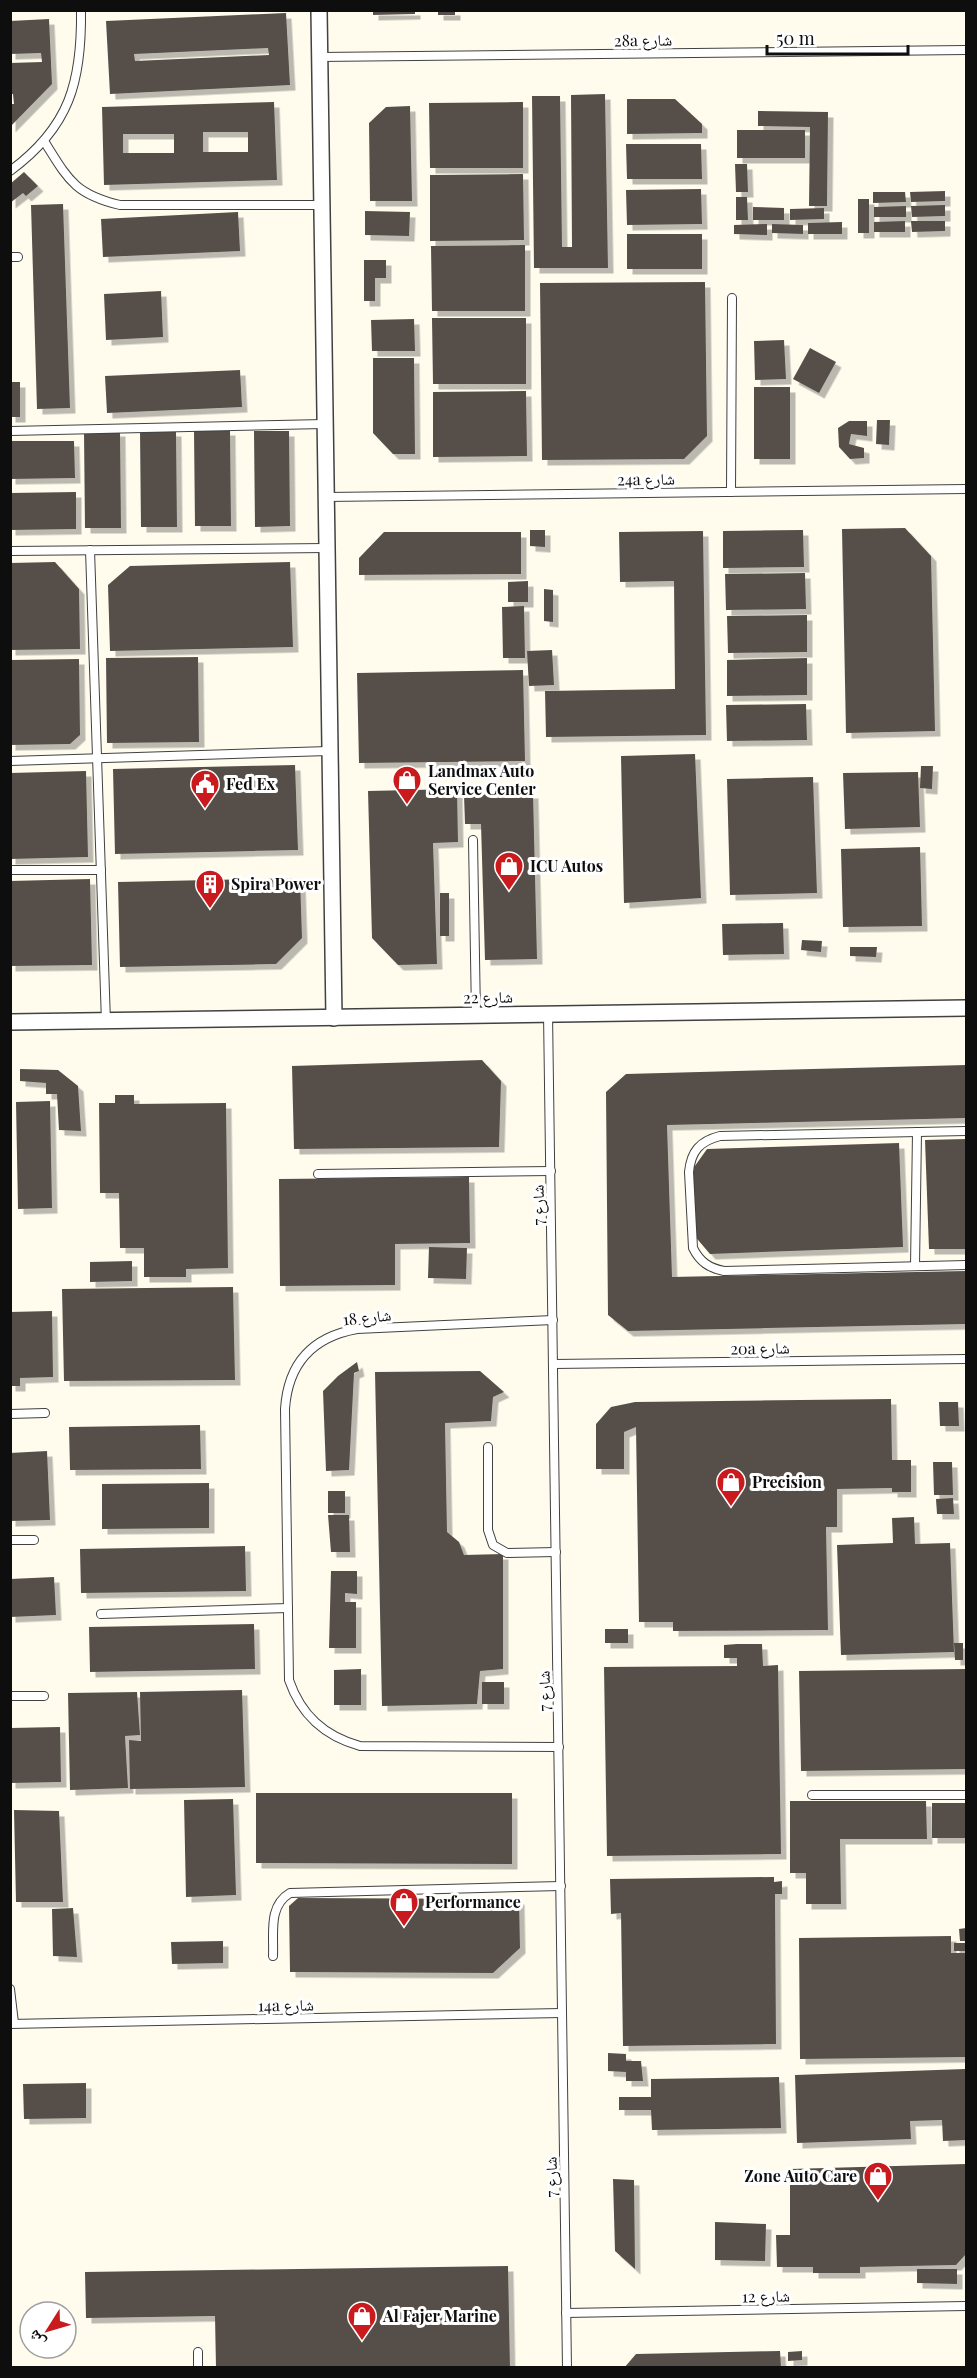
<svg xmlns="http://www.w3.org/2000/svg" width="977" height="2378" font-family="'Playfair Display','Noto Naskh Arabic',serif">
  <defs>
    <filter id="shadow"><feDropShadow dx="5.5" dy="5.5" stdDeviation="0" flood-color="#0004"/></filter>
  </defs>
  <rect width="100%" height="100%" fill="#fffcee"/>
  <g fill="#574f49" fill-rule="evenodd" filter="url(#shadow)">
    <polygon points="373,10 415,10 415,14 373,15"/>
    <rect x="438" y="10" width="17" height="5"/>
    <path d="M 286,13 L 290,85 L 110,94 L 106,21 ZM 268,48 L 269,55 L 135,61 L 134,54 Z"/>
    <polygon points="49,19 52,84 10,127 10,104 14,104 13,94 10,94 10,63 42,62 41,53 10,54 10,21"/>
    <polygon points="605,94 608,268 534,268 532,96 560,96 562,247 572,247 571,95"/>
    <polygon points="627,99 675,99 702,124 702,133 627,134"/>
    <path d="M 274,102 L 277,180 L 104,185 L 102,107 ZM 203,132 L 248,132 L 248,152 L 203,152 ZM 123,134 L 174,134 L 174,153 L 123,153 Z"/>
    <polygon points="523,102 523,168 430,168 429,103"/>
    <polygon points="410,106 412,201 370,201 369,123 386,107"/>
    <polygon points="758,111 828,112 827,206 809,206 810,127 758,126"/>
    <rect x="737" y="130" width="68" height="28"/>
    <polygon points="626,144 701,144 702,179 627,179"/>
    <polygon points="735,164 747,164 748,192 736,192"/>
    <polygon points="24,172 38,186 26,196 23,193 10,203 10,184"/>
    <polygon points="523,174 524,240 430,241 430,175"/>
    <polygon points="701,189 702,224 627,225 626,190"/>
    <polygon points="945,191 945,201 911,202 910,192"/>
    <polygon points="873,192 905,192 906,202 873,203"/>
    <polygon points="736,197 747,197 748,220 736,220"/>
    <rect x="858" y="199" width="11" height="34"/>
    <polygon points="63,204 70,408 37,409 31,205"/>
    <polygon points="945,205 945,216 912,217 911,206"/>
    <polygon points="906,206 906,217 874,217 874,207"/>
    <polygon points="753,207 784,208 784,220 753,220"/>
    <polygon points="824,208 824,219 790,220 790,209"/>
    <polygon points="365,211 410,212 409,236 365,235"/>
    <polygon points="238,212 240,251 103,257 101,219"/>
    <polygon points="905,221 905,232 874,232 874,222"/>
    <polygon points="911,221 945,221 945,231 912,232"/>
    <polygon points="842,222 842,234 808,234 808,223"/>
    <polygon points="767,224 767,235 734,234 734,225"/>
    <polygon points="772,224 803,225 803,234 772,233"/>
    <rect x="627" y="234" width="75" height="35"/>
    <polygon points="525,245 525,311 432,311 431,246"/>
    <polygon points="364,260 386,260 386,278 375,278 375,301 364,301"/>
    <polygon points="705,282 707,436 684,459 542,460 540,283"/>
    <polygon points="161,291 163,337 106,340 104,294"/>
    <polygon points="432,318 526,318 526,384 433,384"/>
    <polygon points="414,319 415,351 372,351 371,320"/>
    <polygon points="784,340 786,379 755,380 754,341"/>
    <polygon points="810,348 836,362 819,393 793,379"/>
    <polygon points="373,358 414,358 415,454 393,454 373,433"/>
    <polygon points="240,370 242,407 107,413 105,376"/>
    <rect x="10" y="382" width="10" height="35"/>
    <rect x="754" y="387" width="36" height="72"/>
    <polygon points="526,391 527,456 433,457 433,392"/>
    <polygon points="877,420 890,420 889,445 876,444"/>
    <polygon points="849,421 867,421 867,436 851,434 849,444 864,448 864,458 850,459 839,447 838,428"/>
    <polygon points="194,430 230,430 231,526 195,526"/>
    <polygon points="120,431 121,528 85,528 84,432"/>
    <polygon points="140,431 176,431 177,527 141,527"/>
    <polygon points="254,431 289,431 290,526 255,527"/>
    <polygon points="10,441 74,441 75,478 10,479"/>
    <polygon points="76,492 76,529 10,530 10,493"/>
    <polygon points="905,528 931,556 935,731 846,733 842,529"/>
    <polygon points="530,530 545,530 545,547 530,546"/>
    <polygon points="803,530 804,567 723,568 723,531"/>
    <polygon points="703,531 706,735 546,737 545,691 675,689 674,581 620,582 619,532"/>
    <polygon points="384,532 521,532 521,574 359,575 359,558"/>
    <polygon points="55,562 79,589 80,649 10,650 10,563"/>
    <polygon points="290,562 293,647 110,651 108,585 130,566"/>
    <polygon points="805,573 806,609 726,610 725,574"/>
    <polygon points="528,581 528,602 508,602 508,582"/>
    <polygon points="544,589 553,590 553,622 544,621"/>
    <polygon points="524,606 525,658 503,658 502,607"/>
    <polygon points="807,615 807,652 728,653 727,616"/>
    <polygon points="552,650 554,685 529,686 527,651"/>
    <polygon points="198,657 199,742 107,743 106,658"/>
    <polygon points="807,658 807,695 727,696 727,660"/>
    <polygon points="79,659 80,735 70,744 10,745 10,660"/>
    <polygon points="523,670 525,761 359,763 357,673"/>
    <polygon points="806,704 807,740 727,741 726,705"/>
    <polygon points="695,754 701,898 624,903 621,756"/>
    <polygon points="295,765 298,850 115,854 113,769"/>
    <polygon points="921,766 933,766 932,789 920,788"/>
    <polygon points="86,771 88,857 10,859 10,773"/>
    <polygon points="918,772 920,827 845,829 843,773"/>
    <polygon points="813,777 817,893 730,895 727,779"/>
    <polygon points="457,789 458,842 433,843 437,964 398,965 372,938 368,791"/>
    <polygon points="533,793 537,959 485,960 481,824 465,824 464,795"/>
    <polygon points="920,847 922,926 843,927 841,849"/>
    <polygon points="300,878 302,938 276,964 120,967 118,882"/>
    <polygon points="90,879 92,965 10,966 10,881"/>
    <rect x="440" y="893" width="9" height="43"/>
    <polygon points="783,923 784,954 723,955 722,924"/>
    <polygon points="802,940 822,941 821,952 801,950"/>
    <polygon points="850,947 877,947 876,957 850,956"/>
    <polygon points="482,1060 501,1081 499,1147 294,1149 292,1066"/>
    <polygon points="966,1065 966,1118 667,1125 672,1277 966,1271 966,1324 628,1331 608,1315 606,1092 626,1074"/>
    <polygon points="20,1069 58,1070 78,1086 81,1131 59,1130 57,1094 46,1094 46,1083 20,1081"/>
    <polygon points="115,1095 134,1095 134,1104 226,1103 228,1268 186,1269 186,1277 144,1277 144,1248 120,1248 119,1193 100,1193 99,1103 115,1103"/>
    <polygon points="50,1101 52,1208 18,1209 16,1102"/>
    <polygon points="966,1139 966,1249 929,1249 925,1140"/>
    <polygon points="899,1143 903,1247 710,1254 693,1234 692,1170 707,1149"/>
    <polygon points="469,1177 470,1243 395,1244 395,1285 280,1286 279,1179"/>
    <polygon points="429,1247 467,1248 466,1279 428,1278"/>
    <polygon points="132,1261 132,1281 90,1282 90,1262"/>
    <polygon points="233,1287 235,1380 64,1381 62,1289"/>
    <polygon points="52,1311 53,1377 20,1378 20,1386 10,1386 10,1312"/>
    <polygon points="357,1362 359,1371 354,1373 349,1470 326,1471 323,1391 338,1376"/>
    <polygon points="480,1371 504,1392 493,1397 491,1421 445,1423 447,1532 459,1542 464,1555 503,1554 503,1669 480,1671 477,1704 382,1706 375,1372"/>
    <polygon points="891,1399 892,1460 911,1460 911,1492 892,1492 892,1488 837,1489 837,1527 826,1527 828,1630 673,1631 673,1622 639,1622 636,1427 624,1432 624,1469 596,1469 596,1424 611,1407 635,1402"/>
    <polygon points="939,1402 958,1402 959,1426 940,1426"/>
    <polygon points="200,1425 201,1469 70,1470 69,1427"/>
    <polygon points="47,1451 50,1520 10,1521 10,1453"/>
    <polygon points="933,1462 952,1462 953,1495 934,1495"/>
    <polygon points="209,1483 209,1528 102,1529 102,1484"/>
    <rect x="328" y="1491" width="17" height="22"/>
    <polygon points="953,1498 954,1514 937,1514 936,1499"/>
    <polygon points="328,1515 349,1515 350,1552 331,1552"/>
    <polygon points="914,1517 915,1544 950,1543 954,1652 841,1655 837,1545 893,1543 892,1518"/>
    <polygon points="245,1546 246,1591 81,1593 80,1549"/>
    <polygon points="331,1571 357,1571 357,1594 345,1593 345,1602 356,1602 356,1648 329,1648"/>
    <polygon points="54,1577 56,1615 10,1617 10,1579"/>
    <polygon points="254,1624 255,1669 90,1672 89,1627"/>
    <rect x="605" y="1629" width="23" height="14"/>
    <polygon points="954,1643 963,1643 963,1660 955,1660"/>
    <polygon points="737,1644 762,1644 763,1666 778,1665 781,1854 607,1856 604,1667 737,1666 737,1658 724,1658 724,1645"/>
    <polygon points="361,1669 361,1705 334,1705 334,1670"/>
    <polygon points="966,1669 966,1769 801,1771 799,1671"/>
    <rect x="482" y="1682" width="22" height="22"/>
    <polygon points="242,1690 245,1787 130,1789 129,1740 141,1741 140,1692"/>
    <polygon points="137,1692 140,1735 125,1736 128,1788 70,1790 68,1693"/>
    <polygon points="60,1727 61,1782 10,1783 10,1728"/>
    <polygon points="256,1793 512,1793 512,1864 256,1863"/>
    <polygon points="233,1799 236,1895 186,1897 184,1800"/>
    <polygon points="790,1801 926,1801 927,1839 840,1839 841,1904 806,1904 806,1873 790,1873"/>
    <rect x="932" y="1803" width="34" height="35"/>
    <polygon points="14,1810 59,1811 63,1902 16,1902"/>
    <polygon points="774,1877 774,1882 782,1881 782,1894 775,1894 776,2044 623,2046 621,1913 611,1914 610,1879"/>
    <polygon points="298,1898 519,1899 520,1948 493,1973 290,1972 289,1906"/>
    <polygon points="73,1908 77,1957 53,1956 52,1909"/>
    <polygon points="966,1928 966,1941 960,1941 959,1929"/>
    <polygon points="951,1936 951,1953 966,1953 966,2057 800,2059 799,1938"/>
    <polygon points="223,1941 223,1963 172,1964 171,1942"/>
    <rect x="954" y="1943" width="12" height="8"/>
    <polygon points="608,2053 626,2054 626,2061 641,2061 643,2081 626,2081 626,2072 608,2071"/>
    <polygon points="965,2069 966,2140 943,2141 942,2120 910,2121 911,2139 797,2143 795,2075"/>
    <polygon points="779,2077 781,2128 652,2130 651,2110 619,2110 619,2097 651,2097 651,2079"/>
    <polygon points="86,2083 86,2118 24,2119 23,2084"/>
    <polygon points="966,2164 966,2254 956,2265 860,2267 860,2273 813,2273 813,2267 777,2267 776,2235 790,2235 790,2169"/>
    <polygon points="613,2179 634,2180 635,2269 615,2251"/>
    <polygon points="715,2222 766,2224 765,2261 715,2260"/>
    <polygon points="508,2266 510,2368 216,2368 215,2316 86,2318 85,2272"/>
    <polygon points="917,2269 957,2269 957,2284 917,2283"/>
    <polygon points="780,2351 781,2368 624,2368 636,2354"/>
    <polygon points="802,2351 802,2360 788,2361 788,2352"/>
  </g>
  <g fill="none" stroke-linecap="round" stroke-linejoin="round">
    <g stroke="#414141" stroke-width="10">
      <g id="service">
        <polyline points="319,57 966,50"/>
        <path d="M 44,141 C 68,179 74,194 120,205 L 321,205"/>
        <path d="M 10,171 C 70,127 82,81 81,10"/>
        <polyline points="10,257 18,257"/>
        <polyline points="10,431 324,424"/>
        <polyline points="731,492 732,298"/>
        <polyline points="326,497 966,489"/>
        <polyline points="90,550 106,1022"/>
        <polyline points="10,551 326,548"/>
        <polyline points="10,761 329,751"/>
        <polyline points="473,840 476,1015"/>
        <polyline points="10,870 101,870"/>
        <polyline points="548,1013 567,2368"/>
        <path d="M 966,1131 L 720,1136 C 700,1141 691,1151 689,1172 L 693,1248 C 700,1262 709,1268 724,1271 L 966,1265"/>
        <polyline points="318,1174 551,1171"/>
        <polyline points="915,1266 917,1132"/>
        <path d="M 553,1320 L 357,1329 C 312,1337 288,1364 285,1409 L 289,1680 C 301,1715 324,1736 360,1746 L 559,1747"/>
        <polyline points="553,1364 966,1359"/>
        <polyline points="10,1414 45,1413"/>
        <polyline points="488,1447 488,1530 493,1545 507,1553 556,1552"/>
        <polyline points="10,1540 34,1540"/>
        <polyline points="101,1614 288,1608"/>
        <polyline points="10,1696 44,1696"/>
        <polyline points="812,1795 966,1795"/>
        <path d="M 273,1956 C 274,1933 268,1906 290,1893 L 561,1886"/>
        <polyline points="10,1989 14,2023"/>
        <polyline points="10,2024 562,2013"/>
        <polyline points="566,2313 966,2306"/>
        <polyline points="198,2368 198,2352"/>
      </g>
    </g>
    <g stroke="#414141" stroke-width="18">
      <g id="minor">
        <polyline points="319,10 334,1018"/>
        <polyline points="10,1022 966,1008"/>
      </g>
    </g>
    <use href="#service" stroke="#fff" stroke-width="8"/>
    <use href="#minor" stroke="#fff" stroke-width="15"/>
  </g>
  <defs>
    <g id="shop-pin" transform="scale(1.5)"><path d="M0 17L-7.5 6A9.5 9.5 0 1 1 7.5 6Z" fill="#c91a1e" stroke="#fff"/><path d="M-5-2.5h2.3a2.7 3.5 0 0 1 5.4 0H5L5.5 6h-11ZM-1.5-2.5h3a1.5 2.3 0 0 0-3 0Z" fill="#fff"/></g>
    <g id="civic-pin" transform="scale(1.5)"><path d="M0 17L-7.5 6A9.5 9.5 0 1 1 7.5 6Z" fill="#c91a1e" stroke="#fff"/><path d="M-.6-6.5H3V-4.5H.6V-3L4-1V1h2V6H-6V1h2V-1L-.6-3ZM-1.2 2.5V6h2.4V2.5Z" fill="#fff"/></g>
    <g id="building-pin" transform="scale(1.5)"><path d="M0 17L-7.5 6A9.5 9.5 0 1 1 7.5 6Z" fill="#c91a1e" stroke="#fff"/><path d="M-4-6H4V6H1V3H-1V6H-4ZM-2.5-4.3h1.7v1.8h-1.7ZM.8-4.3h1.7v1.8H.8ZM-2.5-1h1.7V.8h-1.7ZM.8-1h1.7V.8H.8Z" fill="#fff"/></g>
  </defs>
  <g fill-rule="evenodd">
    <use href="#shop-pin" x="407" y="780"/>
    <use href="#civic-pin" x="205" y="784"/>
    <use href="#shop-pin" x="509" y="866"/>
    <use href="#building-pin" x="210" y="884"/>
    <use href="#shop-pin" x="731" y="1482"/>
    <use href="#shop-pin" x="404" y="1902"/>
    <use href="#shop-pin" x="878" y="2176"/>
    <use href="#shop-pin" x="362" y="2316"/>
  </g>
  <g text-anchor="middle" stroke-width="6" stroke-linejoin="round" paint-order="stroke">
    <g font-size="16" fill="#0e0e0e" stroke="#fff">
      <text transform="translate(643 40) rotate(-1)" y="6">28a شارع</text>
      <text transform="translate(646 479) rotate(-1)" y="6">24a شارع</text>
      <text transform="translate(488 997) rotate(-1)" y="6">شارع 22</text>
      <text transform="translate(538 1205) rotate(-91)" y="6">شارع 7</text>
      <text transform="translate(367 1317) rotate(-6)" y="6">شارع 18</text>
      <text transform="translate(760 1348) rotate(-1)" y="6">20a شارع</text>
      <text transform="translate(544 1691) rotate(-91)" y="6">شارع 7</text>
      <text transform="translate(286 2005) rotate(-1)" y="6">14a شارع</text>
      <text transform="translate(551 2177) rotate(-91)" y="6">شارع 7</text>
      <text transform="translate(766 2296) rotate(-1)" y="6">شارع 12</text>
    </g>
    <g font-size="16" font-weight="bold" fill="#0e0e0e" stroke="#fff" text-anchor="start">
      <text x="428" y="777">Landmax Auto<tspan x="428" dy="18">Service Center</tspan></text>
      <text x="226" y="790">Fed Ex</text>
      <text x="530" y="872">ICU Autos</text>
      <text x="231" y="890">Spira Power</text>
      <text x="752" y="1488">Precision</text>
      <text x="425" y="1908">Performance</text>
      <text x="857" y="2182" text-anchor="end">Zone Auto Care</text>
      <text x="383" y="2322">Al Fajer Marine</text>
    </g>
  </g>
  <rect width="977" height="2378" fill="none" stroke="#0e0e0e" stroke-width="24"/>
  <g transform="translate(48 2330) rotate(233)"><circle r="28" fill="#ffffff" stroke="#9f9f9f" stroke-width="1.5"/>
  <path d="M0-4.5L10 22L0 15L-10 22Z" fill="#c91a1e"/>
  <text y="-9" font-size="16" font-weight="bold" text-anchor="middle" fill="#0e0e0e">ش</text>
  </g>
  <path d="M767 45v9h141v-9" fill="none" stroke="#0e0e0e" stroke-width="3"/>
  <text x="776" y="45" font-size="18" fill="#0e0e0e" stroke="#ffffff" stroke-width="4.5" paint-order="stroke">50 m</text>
</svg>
